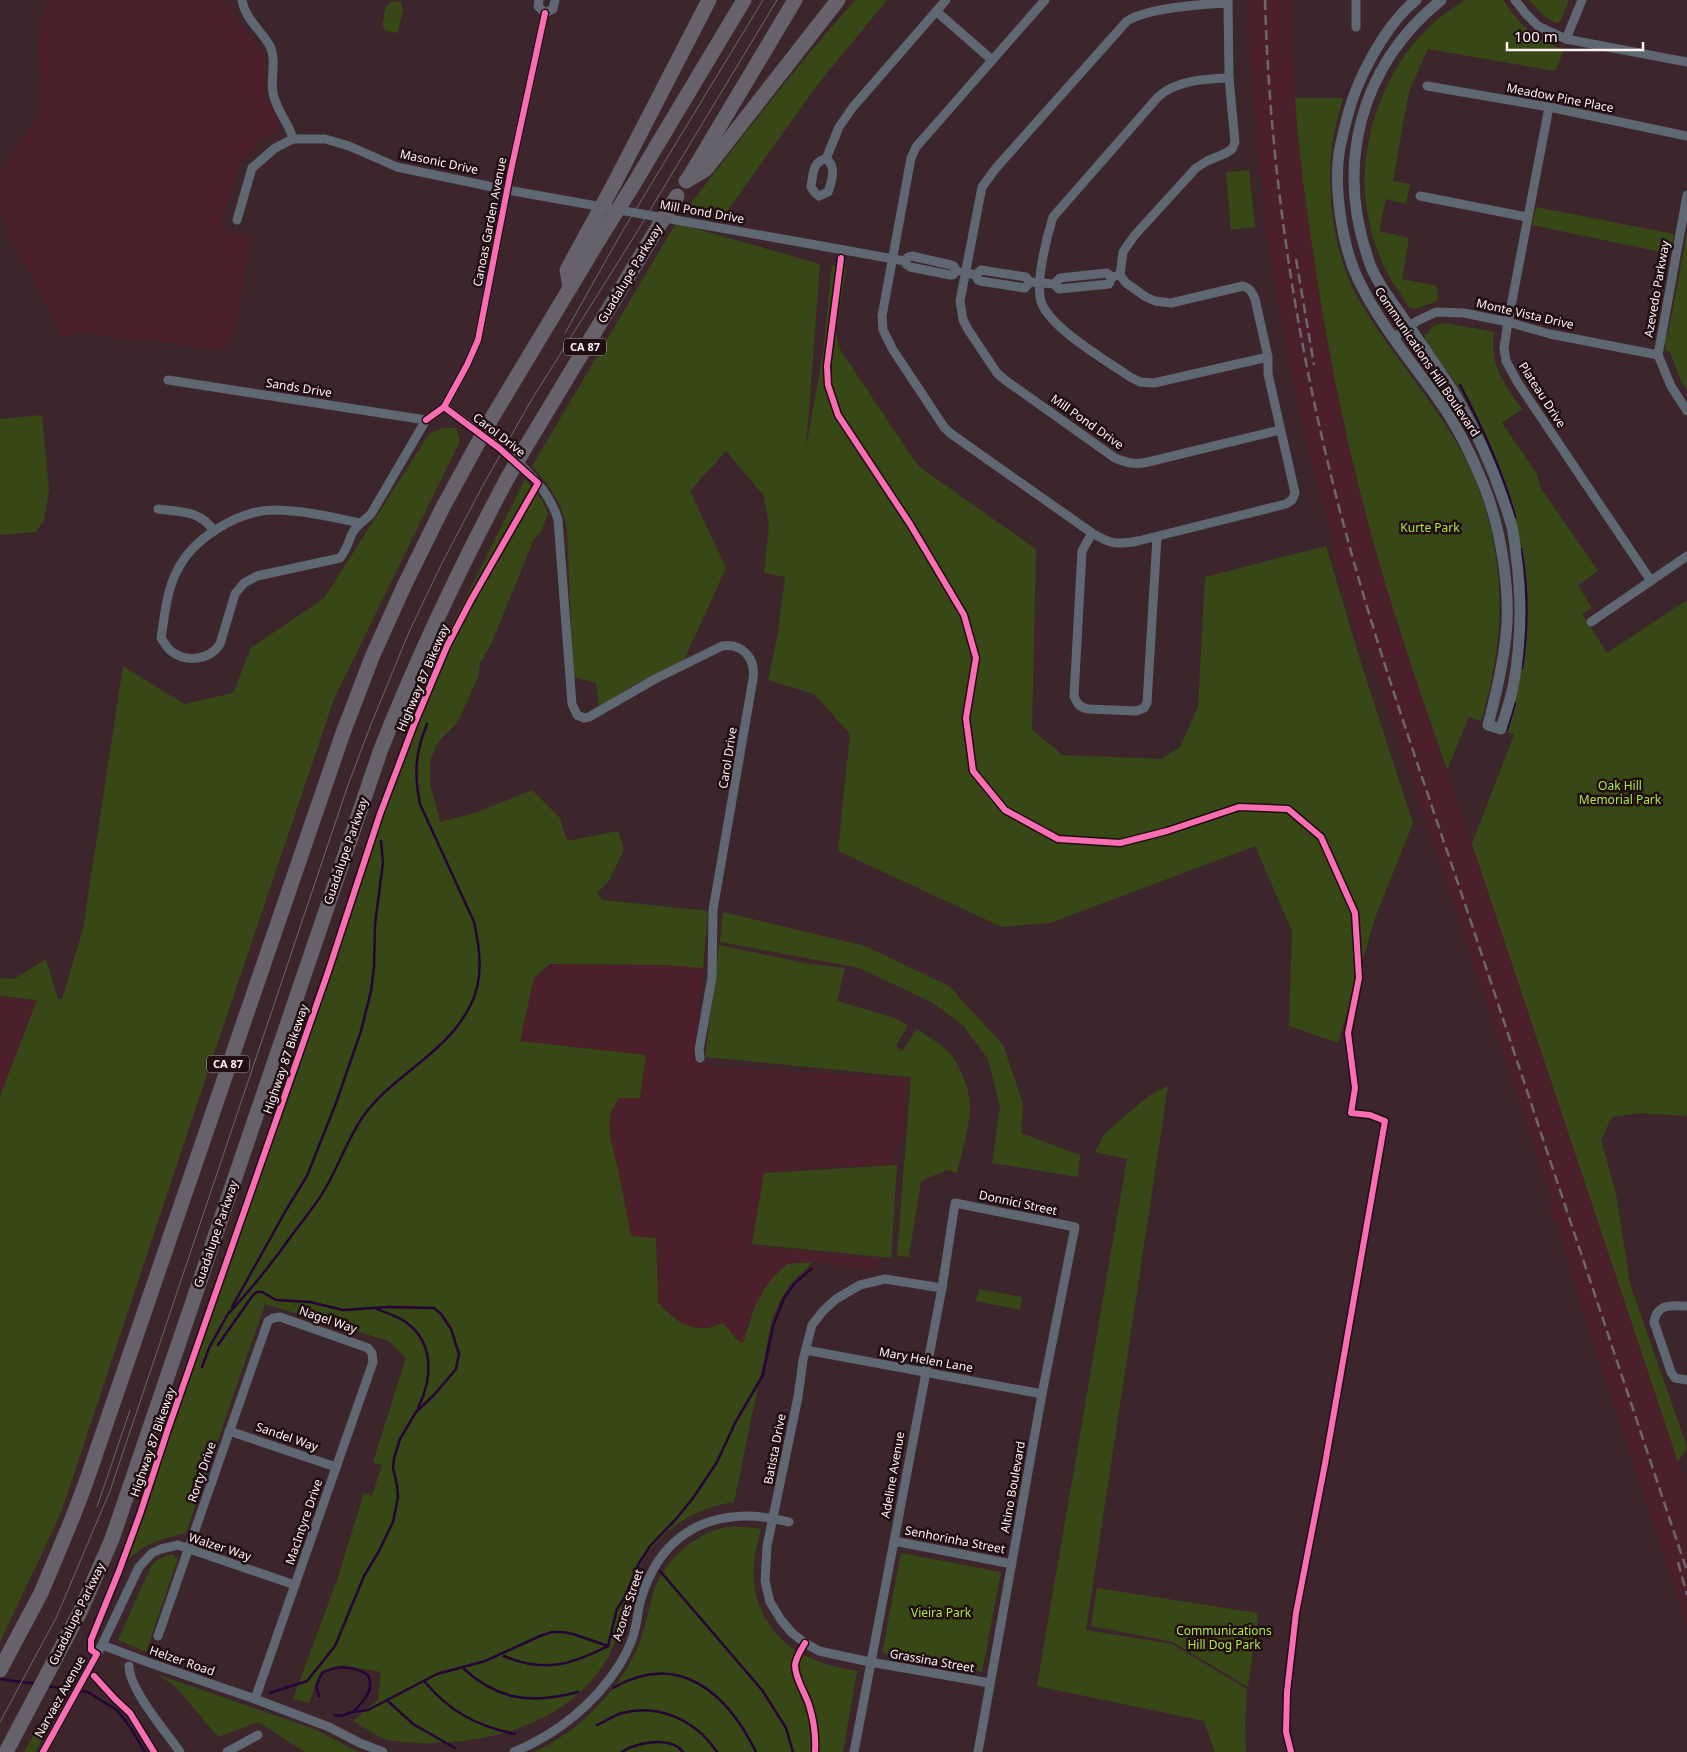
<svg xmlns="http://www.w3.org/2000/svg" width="1687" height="1752" font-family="'Noto Sans',sans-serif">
  <rect width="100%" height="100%" fill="#3c262b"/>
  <g fill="#4c202a">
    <polygon points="47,0 223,0 225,7 230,6 236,18 263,52 265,60 265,95 267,102 278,118 280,128 260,140 240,163 221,221 226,230 251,236 236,328 226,347 218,350 160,341 145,340 137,341 81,332 63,338 10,236 0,209 0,172 41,111 37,40"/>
    <polygon points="1248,0 1292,0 1293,67 1297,130 1303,183 1331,363 1368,522 1401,633 1687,1489 1687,1626 1580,1305 1557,1222 1552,1218 1549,1206 1552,1202 1369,650 1361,651 1334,560 1332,557 1332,539 1300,417 1281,321 1265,228 1252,91"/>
    <polygon points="551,964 665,965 703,968 694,1058 713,1067 908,1078 902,1141 892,1152 892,1164 764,1172 750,1241 750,1246 881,1258 876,1269 868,1271 827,1263 805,1262 788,1264 748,1323 743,1343 738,1341 723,1323 705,1328 695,1328 683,1324 671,1316 658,1302 656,1238 631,1236 618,1168 610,1137 609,1124 615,1104 646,1055 520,1041 534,978"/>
    <polygon points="0,996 38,1000 0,1096"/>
  </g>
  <g fill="#384716">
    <path d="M 855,0 L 887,0 L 818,84 L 725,214 L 722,217 L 685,211 C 740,139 795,68 855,0 Z"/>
    <path d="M 1465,0 L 1503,0 C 1522,27 1532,38 1564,50 L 1555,71 L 1428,49 L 1409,91 L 1393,181 L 1410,184 L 1406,204 L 1386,199 L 1379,231 L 1409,238 L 1402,279 L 1437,286 L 1438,301 L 1414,309 L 1409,307 C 1401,294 1391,281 1385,268 C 1378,254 1372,236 1369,221 C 1354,156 1379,77 1426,30 C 1438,18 1451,9 1465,0 Z"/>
    <polygon points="1529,0 1569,0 1560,22 1556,23 1543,15"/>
    <polygon points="392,1 401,2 403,9 398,33 386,31 382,26 386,6"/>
    <path d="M 1295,98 L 1343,98 C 1339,113 1334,130 1332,146 C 1326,195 1334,256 1359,300 C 1391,355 1436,402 1466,460 C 1507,542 1508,635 1481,721 L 1469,717 L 1447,770 C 1419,688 1390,606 1368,522 C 1343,428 1324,333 1311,237 C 1304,191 1298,145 1295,98 Z"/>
    <polygon points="1249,170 1255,227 1231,230 1226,172"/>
    <polygon points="1536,207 1674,234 1670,254 1532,225"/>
    <path d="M 676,223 L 820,264 L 806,448 L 823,353 L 832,265 L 846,267 L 836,332 L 839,348 L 918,466 L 1036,549 L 1032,730 L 1063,755 L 1162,759 L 1180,747 L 1198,707 L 1205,577 L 1326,546 L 1361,663 L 1413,823 L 1375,918 L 1338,1043 L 1289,1026 L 1292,931 L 1255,846 L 1050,923 L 1002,927 L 838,851 L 850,734 L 814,694 L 768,680 L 778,633 L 785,577 L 764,573 L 769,525 L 764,496 L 726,451 L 690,491 L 726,568 L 684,660 L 637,683 L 599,707 L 596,683 L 573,677 L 567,528 C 560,499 551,488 532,466 Z"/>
    <polygon points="1687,232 1687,390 1681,381 1670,352 1665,350 1665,337 1668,334"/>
    <path d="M 1445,323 L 1494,332 C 1489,365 1504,383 1522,409 L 1502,423 L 1537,474 L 1540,487 L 1598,571 L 1578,585 L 1592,608 L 1582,614 L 1607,653 L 1687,600 L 1687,1116 L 1640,1113 L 1612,1117 L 1601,1140 L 1616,1193 L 1630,1284 L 1687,1447 L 1678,1462 L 1472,844 L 1514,735 L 1504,730 L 1524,605 L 1499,475 L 1472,412 L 1457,385 L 1426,341 L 1424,334 L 1428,334 C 1430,326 1438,324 1445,323 Z"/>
    <polygon points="42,415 49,489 44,520 36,532 0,535 0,419"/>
    <polygon points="442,428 456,428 460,441 334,699 194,1113 61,1513 0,1642 0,1096 37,1000 0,996 0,978 14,979 46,959 58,999 62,999 83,929 123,666 184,704 233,693 251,648 324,598 429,434"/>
    <path d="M 525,479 L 542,500 L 548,513 L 541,532 L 534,539 L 492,642 L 480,663 L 478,677 L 458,722 L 438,742 L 430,761 L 430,784 L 440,822 L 475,813 L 532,790 L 560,818 L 567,841 L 618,831 L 624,850 L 609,881 L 597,893 L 603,900 L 708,911 L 703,968 L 665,965 L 550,964 L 534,978 L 520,1041 L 646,1055 L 640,1098 L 619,1098 L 611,1112 L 609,1124 L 610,1137 L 618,1168 L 631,1236 L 656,1238 L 658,1302 C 677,1323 694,1336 723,1323 L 738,1341 L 743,1343 L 755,1306 L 765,1288 L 774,1276 L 788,1264 L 811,1262 C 809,1269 803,1271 798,1276 C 785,1288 779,1303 772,1319 L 734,1502 C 689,1509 650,1536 634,1580 C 624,1606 621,1634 607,1659 C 565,1731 465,1752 386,1740 C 375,1735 364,1727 353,1721 L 378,1700 L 381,1672 L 342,1665 L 321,1671 L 309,1703 L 293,1699 L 337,1580 L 364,1493 L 372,1496 L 382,1465 L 373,1462 L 406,1358 L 389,1341 L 265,1304 L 186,1533 L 162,1539 L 144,1547 L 119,1566 L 218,1293 L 280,1108 L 379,804 L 448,633 Z"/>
    <polygon points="723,912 865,946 949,986 1003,1045 1023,1103 1021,1133 1080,1155 1078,1177 992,1163 1000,1106 988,1059 962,1024 931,1002 859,968 720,942"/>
    <path d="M 719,945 L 810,964 L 845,968 L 837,1001 L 892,1017 L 908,1025 L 896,1046 L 902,1051 L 917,1029 C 927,1036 939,1043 948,1051 C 959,1063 970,1089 970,1105 C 970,1127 962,1151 957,1173 L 947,1170 L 921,1181 L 909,1257 L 897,1256 L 911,1077 L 705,1057 Z"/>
    <polygon points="1168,1086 1086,1630 1172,1644 1247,1689 1245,1726 1246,1752 1215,1752 1204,1721 1037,1686 1127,1159 1095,1152 1105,1133 1150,1095"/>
    <polygon points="897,1165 891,1258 752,1244 764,1173"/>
    <polygon points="979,1289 1022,1297 1020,1310 976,1301"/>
    <path d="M 746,1527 L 761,1529 C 757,1546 752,1565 754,1582 C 757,1611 773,1636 797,1652 C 787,1670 801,1687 807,1704 C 811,1714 812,1725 814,1735 L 818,1734 C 816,1724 815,1713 811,1703 C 805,1687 794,1672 801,1654 L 828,1665 L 857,1671 L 843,1752 L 534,1752 C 579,1732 623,1687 640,1641 C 646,1625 649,1606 654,1590 C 664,1562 691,1537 719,1529 C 727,1526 737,1527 746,1527 Z"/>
    <polygon points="901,1553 1001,1572 982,1672 882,1653"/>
    <polygon points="168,1555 174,1555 175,1558 178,1558 146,1652 118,1640 151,1566 157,1560"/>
    <polygon points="1097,1588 1258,1613 1248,1687 1173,1642 1091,1626"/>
    <polygon points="156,1674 317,1730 358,1752 305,1752 258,1722 218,1737 175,1686"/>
    <polygon points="69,1692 35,1752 24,1752 52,1702"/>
  </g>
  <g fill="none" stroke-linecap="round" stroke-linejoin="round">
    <g stroke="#250438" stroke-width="2.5">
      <path d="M 1460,385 C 1482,427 1503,471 1515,517"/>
      <path d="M 1521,549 C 1528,588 1528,629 1522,668"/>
      <polyline points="1507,730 1515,703"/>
      <polyline points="232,1307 285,1212 307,1176 336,1103 361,1031 371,991 374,967 375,924 383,863 381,841"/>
      <path d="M 375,1308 C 385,1313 398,1316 407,1323 C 435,1344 432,1380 418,1408"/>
      <path d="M 230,1312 C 252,1288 273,1262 292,1235 C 303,1220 316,1205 325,1189 C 339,1165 348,1138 364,1115 C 395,1073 448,1053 471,1004 C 484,978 480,949 474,922 L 420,804 C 414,774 415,753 427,724"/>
      <polyline points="218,1345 253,1295 257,1292 262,1292 276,1300 310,1302 343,1310 388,1307 434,1308 441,1314 451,1329 459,1354 456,1369 434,1395 416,1412 400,1439 394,1458 393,1468 397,1485 398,1497 393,1522 379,1551 364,1576 335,1646 307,1681 270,1693"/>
      <polyline points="202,1367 209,1348 229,1312"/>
      <polyline points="660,1571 762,1690 786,1728 793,1752"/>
      <polyline points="608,1646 617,1609 625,1597 638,1565 650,1546 676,1519 693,1498 717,1462 735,1423 763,1375 773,1326 784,1298 795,1283 811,1269"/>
      <path d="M 504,1656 C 543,1673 571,1665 608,1646"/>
      <path d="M 464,1669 C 499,1701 533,1704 578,1692"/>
      <polyline points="0,1679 37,1684"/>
      <path d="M 425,1682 C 450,1712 477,1726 515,1734"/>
      <polyline points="47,1686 74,1690"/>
      <path d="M 613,1688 C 679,1650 727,1693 756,1752"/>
      <polyline points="79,1691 88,1692 118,1711 132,1730 145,1752"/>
      <path d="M 319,1696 L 316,1686 L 322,1673 C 336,1665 354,1666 368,1675 C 375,1691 364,1700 354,1711"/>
      <polyline points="389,1702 413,1724 455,1748"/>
      <polyline points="334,1715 342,1716 352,1712 368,1710 437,1674 485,1661 540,1636 552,1632 562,1632 573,1634 608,1646"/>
      <path d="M 597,1725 C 606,1721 613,1716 622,1713 C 660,1703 696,1721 717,1752"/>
      <path d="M 622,1752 C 637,1742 671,1736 683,1752"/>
    </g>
    <g stroke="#5e6772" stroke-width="9">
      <path d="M 242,0 C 245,19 261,30 270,46 C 277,61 270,78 273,93 C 276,110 289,123 293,139"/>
      <polyline points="539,0 538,6 545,13"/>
      <path d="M 1045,0 L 916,147 L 911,158 L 882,316 L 883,330 L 893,350 L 944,427 L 950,433 L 1092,533 C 1110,544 1117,545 1138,541 L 1286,504 L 1292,500 L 1295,493 L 1268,374 L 1268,357 L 1255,299 C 1252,292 1250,288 1243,286 L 1171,303 L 1155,301 L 1146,297 L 1126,283 L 1120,275 L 1123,252 L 1134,236 L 1196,168 L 1207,161 L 1226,153 L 1232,149 L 1235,142 L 1229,78 L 1228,0"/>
      <polyline points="1356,0 1356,27"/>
      <polyline points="1515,0 1526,14 1538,26 1566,39 1687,62"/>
      <path d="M 1228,3 C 1202,4 1148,8 1127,21 L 996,168 L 982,187 L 960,301 L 963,320 L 969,331 L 997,373 L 1005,380 L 1115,458 C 1127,463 1135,465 1148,462 L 1280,430"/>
      <polyline points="936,11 992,60"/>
      <polyline points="545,13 553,9 555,0"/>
      <polyline points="1566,39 1582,0"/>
      <path d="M 1229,78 C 1205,79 1176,80 1158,97 L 1053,217 C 1047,236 1034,286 1042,304 C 1052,329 1107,361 1130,377 L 1140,382 L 1154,383 L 1268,357"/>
      <polyline points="1427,86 1549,107 1687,136"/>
      <polyline points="1549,107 1508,322 1504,348 1506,361 1518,383 1651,581"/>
      <polyline points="826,159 839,127 853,107 946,0"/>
      <polyline points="1687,195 1658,355 1671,386 1687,411"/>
      <path d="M 819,196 L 815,193 L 811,187 C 813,176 812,161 826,159"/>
      <path d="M 819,196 L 828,192 C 832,181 837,166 826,159"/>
      <polyline points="1420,196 1527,217"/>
      <polyline points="237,220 252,168 275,148 293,139 325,139 349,146 397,167 507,190 844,250 905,261 906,264 910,267 950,275 953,275 955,271"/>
      <polyline points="905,261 908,257 912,256 951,265 954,266 955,271 958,271"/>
      <polyline points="971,274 976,275 978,280 980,281 1025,288 1030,282"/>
      <polyline points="976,275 981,270 1026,277 1030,282 1054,284 1059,289 1109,284 1112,277"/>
      <polyline points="1054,284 1060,278 1107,273 1112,277 1116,276"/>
      <polyline points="1393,338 1417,321 1436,312 1464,313 1508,322 1550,334 1658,355"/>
      <polyline points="168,380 426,420"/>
      <path d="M 444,407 C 483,437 544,470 558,520 L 572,704 L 577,715 L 584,718 L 589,717 L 655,679 L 722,646 C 743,643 756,659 753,679 L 713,910 L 712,977 L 699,1050 L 700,1058"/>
      <path d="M 158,509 C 181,512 200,510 214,531"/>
      <path d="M 360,523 C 332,517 302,510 273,510 C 237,511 192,539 177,571 C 166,592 165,615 161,638 C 164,642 167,648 171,651 C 186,663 210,660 220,644 L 235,594 L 244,583 L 257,576 L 340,558 C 348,548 348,541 353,532 C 358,524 365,520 371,514 L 426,420 L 444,407 L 467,365 L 478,340 L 510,175 L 545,13"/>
      <path d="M 1092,533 L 1082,551 L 1074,696 C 1077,704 1080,708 1089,709 L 1136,711 L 1144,708 L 1147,703 L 1157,537"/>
      <polyline points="1591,622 1687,556"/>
      <polyline points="942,1288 885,1279 860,1285 836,1299 823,1311 812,1325 803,1360 798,1397 767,1546 765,1581 770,1602 781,1620 792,1633 805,1643 819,1651 870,1662 990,1683"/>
      <path d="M 1687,1306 C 1671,1306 1657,1303 1654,1322 L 1671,1372 L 1675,1378 L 1687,1380"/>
      <polyline points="806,1350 1042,1394"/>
      <polyline points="229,1431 336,1467"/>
      <polyline points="894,1541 1012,1564"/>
      <polyline points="158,1636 268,1321 273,1318 280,1317 368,1348 372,1353 373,1362 255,1699"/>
      <polyline points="102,1645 150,1663 255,1699 329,1727 360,1743 383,1752"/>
      <path d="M 129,1666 C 129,1689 166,1732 180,1752"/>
      <polyline points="43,1752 102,1645 139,1567 152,1553 161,1549 178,1545 295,1585"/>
      <polyline points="227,1752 258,1735"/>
      <path d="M 514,1752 C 557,1734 595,1704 620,1664 C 626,1654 633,1640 635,1629 C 638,1618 638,1606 642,1596 C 658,1545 694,1516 748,1516 C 761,1516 776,1519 789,1522"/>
      <polyline points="854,1752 942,1288 955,1203 1075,1227 1042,1394 978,1752"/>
    </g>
    <path stroke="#5e6772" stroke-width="11" d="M 1416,0 C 1385,25 1356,80 1347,118 C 1344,130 1341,141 1339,153 C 1334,189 1342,244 1357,277 C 1378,322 1410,360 1438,399 C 1459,428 1473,458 1486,491 C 1501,531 1511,593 1506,635 C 1503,665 1496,695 1488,725 L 1501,729 C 1505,715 1510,701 1513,687 C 1521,644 1522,598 1516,555 C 1515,546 1514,536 1512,527 C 1498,480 1478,433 1453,391 C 1436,364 1417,338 1399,312 C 1388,296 1376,281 1370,264 C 1334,165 1360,66 1441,0"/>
    <g stroke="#65626b" stroke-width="15">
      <polyline points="688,179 795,0"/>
      <polyline points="686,181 706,169 838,0"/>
      <polyline points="614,184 709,0"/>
      <polyline points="632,187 744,0"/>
      <polyline points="570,288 567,270 586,235"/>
      <polyline points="490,421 600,238"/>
      <polyline points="525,448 646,247"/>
      <polyline points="0,1670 41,1593 72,1519 85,1485 343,733 372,657 405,584 443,507 473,452"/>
      <path d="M 6,1752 L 80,1612 L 112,1539 L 381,749 C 418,656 460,567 507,479"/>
    </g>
    <g stroke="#6c676e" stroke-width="1">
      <polyline points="565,333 619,237 763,0"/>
      <polyline points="97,1507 130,1410"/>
      <polyline points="0,1722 56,1618 110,1491 348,785 370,727 409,632 441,565 482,487 532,399 632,240 777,0"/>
    </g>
    <g stroke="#6c676e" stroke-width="2.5" stroke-dasharray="10 5" stroke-linecap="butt">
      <path d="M 1265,0 C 1270,177 1298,355 1344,526 C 1380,661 1428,793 1472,925 C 1543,1140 1615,1355 1687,1571"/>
      <polyline points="1296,259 1314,365"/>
      <polyline points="1678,1562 1687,1595"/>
    </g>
    <g stroke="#65626b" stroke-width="15">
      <polyline points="586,235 614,184"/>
      <polyline points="600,238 632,187"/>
      <polyline points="646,247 677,196"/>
      <polyline points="473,452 490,421"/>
      <polyline points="507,479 525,448"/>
    </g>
    <g stroke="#200e12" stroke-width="9">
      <g id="cycleway">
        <polyline points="841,258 827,366 828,385 838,415 910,524 964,615 976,658 966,718 973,771 1005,810 1058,839 1120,843 1167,831 1239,807 1288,809 1321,837 1355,913 1359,978 1348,1033 1355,1088 1351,1113 1370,1115 1385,1121 1325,1464 1296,1613 1287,1692 1286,1732 1291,1752"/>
        <polyline points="426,420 444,407 467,365 478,340 510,175 545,13"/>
        <path d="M 805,1643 C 801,1650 796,1657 795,1665 C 795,1679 805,1692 809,1705 C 814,1721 816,1736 815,1752"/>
        <polyline points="94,1676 115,1699 130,1713 154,1752"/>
        <polyline points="43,1752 97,1654 91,1650 91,1640 119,1571 140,1514 168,1429 328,972 380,814 415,722 447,646 471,600 538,483 499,448 444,407"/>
      </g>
    </g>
    <use href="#cycleway" stroke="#f96db3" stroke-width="6"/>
  </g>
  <g text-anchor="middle" stroke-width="5" stroke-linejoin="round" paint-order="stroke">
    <g fill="#200e12" stroke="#baadb0" stroke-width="1">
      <rect x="564" y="338.5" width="42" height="17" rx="4"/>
      <rect x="207" y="1055.5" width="42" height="17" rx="4"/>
    </g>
    <g font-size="11" font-weight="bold" fill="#fcf1f3">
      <text x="585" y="351">CA 87</text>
      <text x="228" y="1068">CA 87</text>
    </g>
    <g font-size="12" fill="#fcf1f3" stroke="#200e12">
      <text transform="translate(1560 98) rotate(11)" y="4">Meadow Pine Place</text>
      <text transform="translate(439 162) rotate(12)" y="4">Masonic Drive</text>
      <text transform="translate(702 212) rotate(10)" y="4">Mill Pond Drive</text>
      <text transform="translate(490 222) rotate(-79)" y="4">Canoas Garden Avenue</text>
      <text transform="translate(630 274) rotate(-59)" y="4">Guadalupe Parkway</text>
      <text transform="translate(1657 289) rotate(-80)" y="4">Azevedo Parkway</text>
      <text transform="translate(1525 314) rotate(13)" y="4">Monte Vista Drive</text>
      <text transform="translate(1427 362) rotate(56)" y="4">Communications Hill Boulevard</text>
      <text transform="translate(299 388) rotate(9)" y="4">Sands Drive</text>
      <text transform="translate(1542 395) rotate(57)" y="4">Plateau Drive</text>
      <text transform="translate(1087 422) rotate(35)" y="4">Mill Pond Drive</text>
      <text transform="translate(499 435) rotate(38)" y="4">Carol Drive</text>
      <text transform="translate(423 678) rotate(-67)" y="4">Highway 87 Bikeway</text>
      <text transform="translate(728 758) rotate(-81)" y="4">Carol Drive</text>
      <text transform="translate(346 851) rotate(-71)" y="4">Guadalupe Parkway</text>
      <text transform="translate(286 1059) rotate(-71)" y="4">Highway 87 Bikeway</text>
      <text transform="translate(1018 1203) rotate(12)" y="4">Donnici Street</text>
      <text transform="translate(216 1234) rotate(-71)" y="4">Guadalupe Parkway</text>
      <text transform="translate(328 1320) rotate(19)" y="4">Nagel Way</text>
      <text transform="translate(926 1360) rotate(10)" y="4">Mary Helen Lane</text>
      <text transform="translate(287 1437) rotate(19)" y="4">Sandel Way</text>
      <text transform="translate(153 1442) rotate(-71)" y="4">Highway 87 Bikeway</text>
      <text transform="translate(775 1449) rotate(-79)" y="4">Batista Drive</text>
      <text transform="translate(202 1472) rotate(-71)" y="4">Rorty Drive</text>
      <text transform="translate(893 1475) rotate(-80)" y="4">Adeline Avenue</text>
      <text transform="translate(1013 1487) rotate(-80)" y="4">Altino Boulevard</text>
      <text transform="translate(304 1522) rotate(-71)" y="4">MacIntyre Drive</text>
      <text transform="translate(955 1540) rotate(11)" y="4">Senhorinha Street</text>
      <text transform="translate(220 1547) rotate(18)" y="4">Walzer Way</text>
      <text transform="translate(628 1605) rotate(-72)" y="4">Azores Street</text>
      <text transform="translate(77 1614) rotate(-64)" y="4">Guadalupe Parkway</text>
      <text transform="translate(182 1661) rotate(19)" y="4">Helzer Road</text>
      <text transform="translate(932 1661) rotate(10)" y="4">Grassina Street</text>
      <text transform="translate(60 1697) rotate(-61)" y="4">Narvaez Avenue</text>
    </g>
    <g font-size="12" fill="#abe641" stroke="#200e12">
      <text x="1430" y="532">Kurte Park</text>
      <text x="1620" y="790">Oak Hill<tspan x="1620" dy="14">Memorial Park</tspan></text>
      <text x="941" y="1617">Vieira Park</text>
      <text x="1224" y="1635">Communications<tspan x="1224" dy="14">Hill Dog Park</tspan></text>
    </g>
  </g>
  <path d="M1507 42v8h136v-8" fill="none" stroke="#fcf1f3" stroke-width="2.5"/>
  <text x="1514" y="42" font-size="15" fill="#fcf1f3" stroke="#200e12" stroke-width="4" paint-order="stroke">100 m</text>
</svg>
